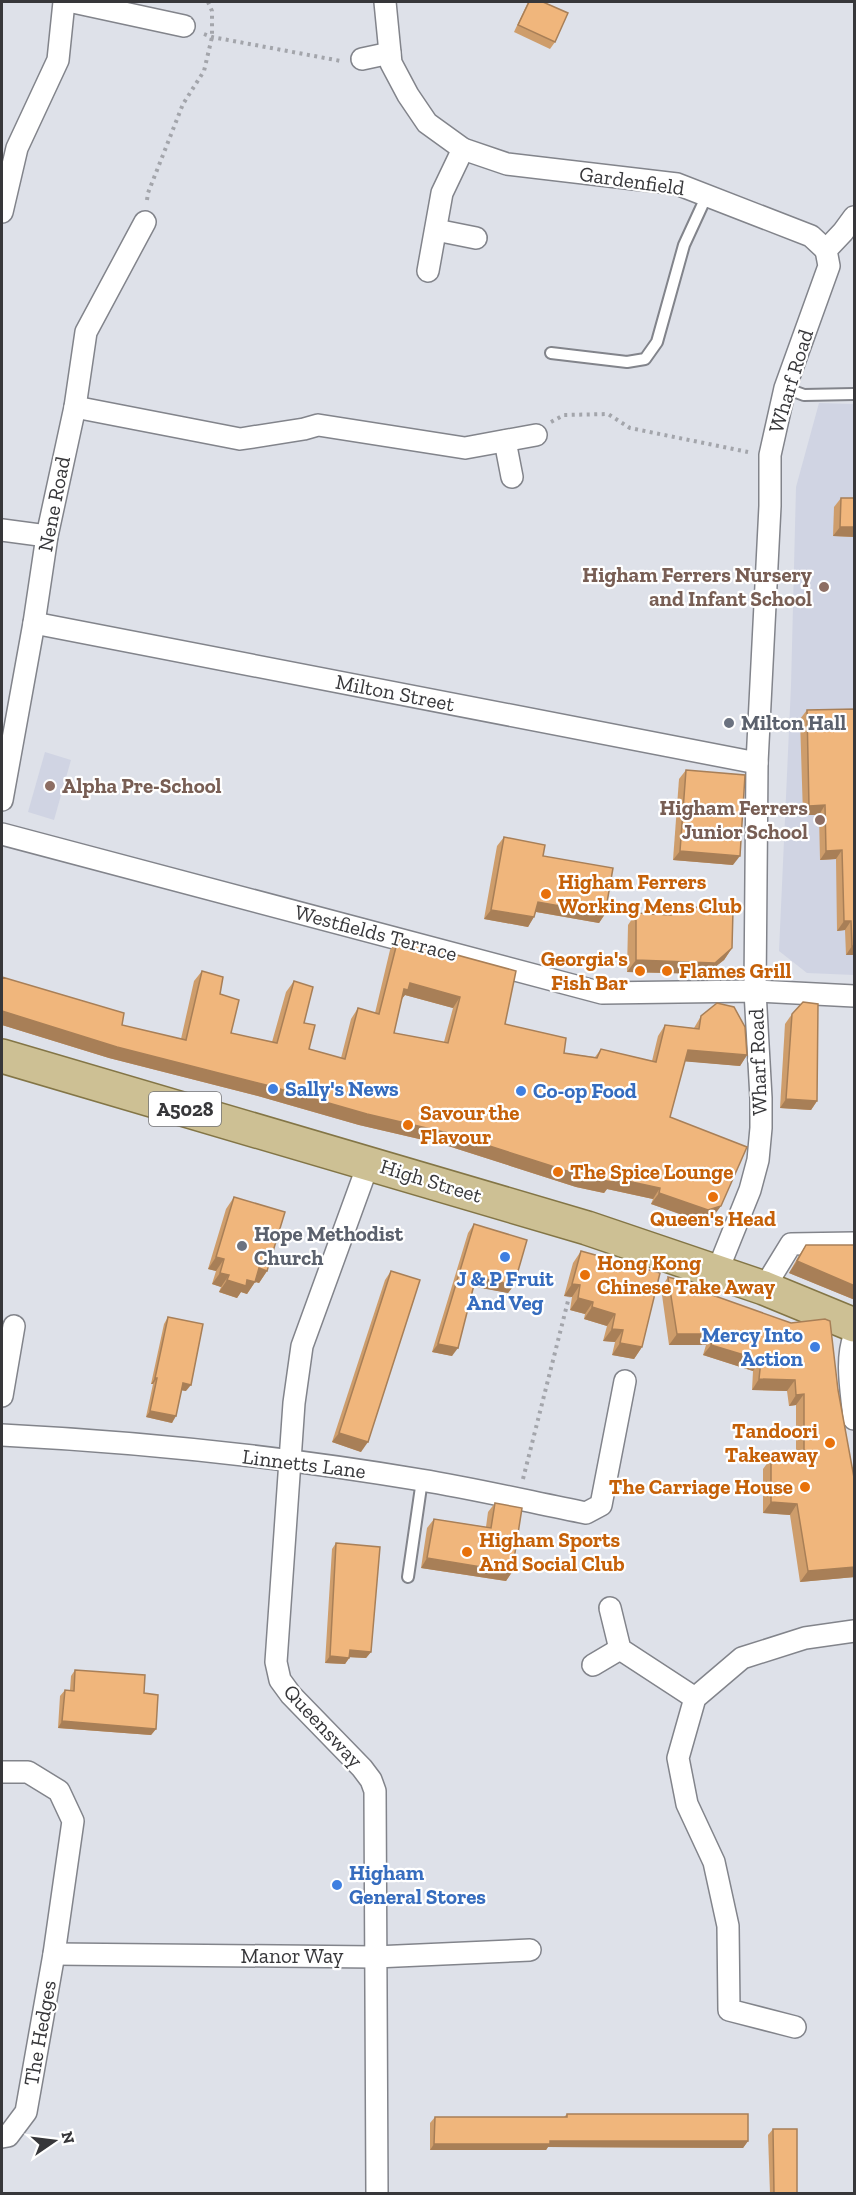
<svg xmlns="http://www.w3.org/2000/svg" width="856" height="2195" font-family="'Zilla Slab',serif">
  <rect width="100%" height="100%" fill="#dee1e9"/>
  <g fill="#d0d4e3">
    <polygon points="819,403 854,404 854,975 807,973 779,951 791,686 796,487"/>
    <polygon points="45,752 71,760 54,820 28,812"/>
  </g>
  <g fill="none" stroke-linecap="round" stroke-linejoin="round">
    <g stroke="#82848b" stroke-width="14">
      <g id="lane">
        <polyline points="551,353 627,362 645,359 657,342 684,245 707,195"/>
        <polyline points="785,388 804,395 854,394"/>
        <polyline points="408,1577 422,1480"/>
      </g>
    </g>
    <g stroke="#82848b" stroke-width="24">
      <g id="street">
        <polyline points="73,2 184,26"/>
        <polyline points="385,2 391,63 408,95 427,123 463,149 507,164 677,184 811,236 826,250"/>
        <polyline points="362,59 390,53"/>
        <polyline points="2,212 17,148 58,60 64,2"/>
        <polyline points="436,230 476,238"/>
        <polyline points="428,271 442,193 463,149"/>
        <polyline points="75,407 240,439 304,429 318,425 465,448 536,435"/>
        <polyline points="505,441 512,477"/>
        <polyline points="2,530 47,536"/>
        <polyline points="34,623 757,763"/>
        <polyline points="2,800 34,623 47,536 75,407 86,332 145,222"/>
        <polyline points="2,834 602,993 755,991 854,996"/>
        <polyline points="369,1162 302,1346 294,1403 276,1662 280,1680 291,1695 362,1768 371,1780 375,1791 377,2194"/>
        <polyline points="717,1272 750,1190 758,1160 761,1128 761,1098 755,991 757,763 770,506 770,455 785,388 829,266 826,250 843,232 854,217"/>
        <polyline points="764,1288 791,1244 854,1243"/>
        <path d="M 854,1337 C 845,1361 852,1394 854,1419"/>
        <polyline points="2,1396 14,1326"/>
        <path d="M 2,1435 C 141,1442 283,1457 421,1480 C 476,1489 531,1502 586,1513 L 601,1505 L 625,1381"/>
        <polyline points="610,1608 620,1649 695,1698"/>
        <polyline points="593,1665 620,1649"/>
        <polyline points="2,1772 28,1772 59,1791 73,1821 54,1954 26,2112 8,2136 2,2137"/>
        <polyline points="54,1954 375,1957 530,1950"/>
        <polyline points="795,2027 729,2010 728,1926 714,1862 687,1804 678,1758 695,1698 742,1658 805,1638 854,1631"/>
      </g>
    </g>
    <g stroke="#837546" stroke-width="36">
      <polyline id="primary" points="2,1056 587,1228 764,1288 854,1325"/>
    </g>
    <g stroke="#a3a5ab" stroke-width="4" stroke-dasharray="3 4.5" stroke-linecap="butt">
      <polyline points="204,34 212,37 341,61"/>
      <polyline points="147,200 148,193 183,104 204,71 212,37 212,11 208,2"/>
      <polyline points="551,422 564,415 608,414 630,428 748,452"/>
      <polyline points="523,1479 569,1297"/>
    </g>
    <use href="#lane" stroke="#fff" stroke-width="10"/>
    <use href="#street" stroke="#fff" stroke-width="21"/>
    <use href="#primary" stroke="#cdc094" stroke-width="33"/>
  </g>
  <g fill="#ce9d6b" fill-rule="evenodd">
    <polygon points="528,2 543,2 555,42 550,49 514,32"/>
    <polygon points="841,498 855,537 833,536 834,507"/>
    <polygon points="855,709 855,955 846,955 845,930 837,931 836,859 820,860 819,815 803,815 800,719 807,710"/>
    <polygon points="686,770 733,865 673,860 679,779"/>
    <polygon points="504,837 543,856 605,914 599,923 536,912 528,927 484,919 497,846"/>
    <polygon points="670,905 732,948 724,960 706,974 627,972 628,925 636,913 663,915"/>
    <path d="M 398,939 L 505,1024 L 564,1053 L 595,1057 L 601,1049 L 652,1061 L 658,1036 L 665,1025 L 694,1028 L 701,1016 L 747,1055 L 740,1066 L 685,1061 L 670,1117 L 713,1217 L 700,1221 L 651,1204 L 653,1199 L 607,1189 L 604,1193 L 576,1187 L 445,1145 L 359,1125 L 258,1096 L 109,1058 L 2,1025 L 2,977 L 122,1025 L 181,1039 L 194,981 L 202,971 L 220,994 L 231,1033 L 272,1042 L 286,992 L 294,981 L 304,1023 L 309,1049 L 341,1058 L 351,1019 L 358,1008 L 375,1013 L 390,950 ZM 405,995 L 453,1008 L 444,1042 L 394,1033 L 401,1000 Z"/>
    <polygon points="792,1014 817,1101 811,1110 780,1108 785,1024"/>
    <polygon points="234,1197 267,1271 259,1283 255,1282 247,1294 241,1292 237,1298 219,1292 221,1287 212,1284 216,1271 208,1269 226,1209"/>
    <polygon points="474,1224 514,1285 508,1293 473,1286 452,1356 432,1352 468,1233"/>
    <polygon points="806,1245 855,1245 855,1300 789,1273 798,1257"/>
    <polygon points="581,1251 642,1347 634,1359 612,1355 615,1342 603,1341 607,1326 584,1319 585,1314 570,1310 572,1297 564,1296 573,1263"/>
    <polygon points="391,1271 361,1452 332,1442 385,1280"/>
    <polygon points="668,1277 701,1291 838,1390 855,1483 855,1577 800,1582 790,1515 763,1513 763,1469 771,1458 796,1457 796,1405 789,1406 787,1391 752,1390 753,1371 703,1355 706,1345 669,1345 661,1288"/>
    <polygon points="168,1317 186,1391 182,1390 172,1423 146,1417 153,1384 151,1384 164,1324"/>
    <polygon points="495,1503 512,1572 506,1581 421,1568 427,1528 434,1519 486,1527 488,1512"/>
    <polygon points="336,1543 371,1652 366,1658 350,1657 345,1664 325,1663 332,1549"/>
    <polygon points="75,1670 144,1693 156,1729 151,1735 58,1728 60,1696 65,1690 70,1690 71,1676"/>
    <polygon points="567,2114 748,2141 743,2148 548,2147 546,2150 430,2150 430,2123 435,2117 564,2117"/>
    <polygon points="773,2129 797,2193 770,2193 768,2135"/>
  </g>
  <g fill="#a87f57">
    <polygon points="840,527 855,527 855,537 833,536"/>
    <polygon points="825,805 819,815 803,815 809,806"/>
    <polygon points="842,850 836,859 820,860 826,851"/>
    <polygon points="680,851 740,856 733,865 673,860"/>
    <polygon points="538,902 605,914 599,923 531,911"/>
    <polygon points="491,910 534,917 528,927 484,919"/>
    <polygon points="844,921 851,921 845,930 837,931"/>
    <polygon points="852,946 855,946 855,955 846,955"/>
    <polygon points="732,948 724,960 706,974 627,972 636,960"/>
    <polygon points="410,983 460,997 453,1008 405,995 400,1001 404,989"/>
    <polygon points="2,1011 266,1085 613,1178 660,1188 653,1199 607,1189 604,1193 576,1187 445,1145 359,1125 258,1096 109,1058 2,1025"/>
    <polygon points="688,1050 747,1055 740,1066 680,1061"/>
    <polygon points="786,1099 817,1101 811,1110 780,1108"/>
    <polygon points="659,1193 721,1206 713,1217 700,1221 651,1204"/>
    <polygon points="216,1257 224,1259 216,1271 208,1269"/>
    <polygon points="797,1261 855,1286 855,1300 789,1273"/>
    <polygon points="259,1268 267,1271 259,1283 251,1280"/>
    <polygon points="220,1273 229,1275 221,1287 212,1284"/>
    <polygon points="476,1277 514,1285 508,1293 470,1286"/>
    <polygon points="227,1280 247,1280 255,1282 247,1294 241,1292 237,1298 219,1292"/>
    <polygon points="572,1284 580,1285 572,1297 564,1296"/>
    <polygon points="578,1298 593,1302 585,1314 570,1310"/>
    <polygon points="592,1307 615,1314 607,1326 584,1319"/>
    <polygon points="612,1329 623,1330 615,1342 603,1341"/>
    <polygon points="677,1334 714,1334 706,1345 669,1345"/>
    <polygon points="620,1343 642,1347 634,1359 612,1355"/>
    <polygon points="438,1344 458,1348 452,1356 432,1352"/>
    <polygon points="711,1345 761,1360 753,1371 703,1355"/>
    <polygon points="155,1378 157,1378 153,1384 151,1384"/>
    <polygon points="759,1379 795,1380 787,1391 752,1390"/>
    <polygon points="183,1383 191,1385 186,1391 179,1390"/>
    <polygon points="804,1394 796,1405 789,1406 796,1395"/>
    <polygon points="150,1411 176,1416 172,1423 146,1417"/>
    <polygon points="339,1433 368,1442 361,1452 332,1442"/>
    <polygon points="771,1502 797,1504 790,1515 763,1513"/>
    <polygon points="427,1558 512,1572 506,1581 421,1568"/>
    <polygon points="855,1567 855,1577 800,1582 808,1571"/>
    <polygon points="350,1650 371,1652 366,1658 346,1657"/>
    <polygon points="330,1656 349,1658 345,1664 325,1663"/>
    <polygon points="62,1721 156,1729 151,1735 58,1728"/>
    <polygon points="550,2141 748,2141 743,2148 548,2147 546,2150 430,2150 434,2144"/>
  </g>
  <g fill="#f0b67c" stroke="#a87f57" stroke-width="1.5" fill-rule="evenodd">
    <polygon points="529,2 543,2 568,13 555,42 518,25"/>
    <polygon points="841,498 855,498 855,527 840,527"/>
    <polygon points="855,709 855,946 852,946 851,921 844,921 842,850 826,851 825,805 809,806 807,710"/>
    <polygon points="686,770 745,775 740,856 680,851"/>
    <polygon points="504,837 545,845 543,856 613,868 605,914 538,902 534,917 491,910"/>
    <polygon points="670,905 733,910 732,948 715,963 636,960 636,913 671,915"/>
    <path d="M 398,939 L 516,971 L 505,1024 L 566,1038 L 564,1053 L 597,1058 L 601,1049 L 656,1062 L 665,1025 L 699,1029 L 701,1016 L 717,1003 L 734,1007 L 745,1027 L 747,1055 L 688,1050 L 670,1117 L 747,1147 L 721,1206 L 708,1210 L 659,1193 L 660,1188 L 613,1178 L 612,1182 L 583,1176 L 452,1134 L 367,1114 L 266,1085 L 117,1047 L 2,1011 L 2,977 L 124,1013 L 122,1025 L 186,1040 L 202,971 L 223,977 L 220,994 L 239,1000 L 231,1033 L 277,1043 L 294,981 L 313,987 L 304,1023 L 315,1025 L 309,1049 L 345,1059 L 358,1008 L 379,1014 ZM 410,983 L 460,997 L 448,1043 L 394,1033 L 404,989 L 408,990 Z"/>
    <polygon points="803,1002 818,1004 817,1101 786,1099 792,1014"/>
    <polygon points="234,1197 285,1212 267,1271 259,1268 255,1282 247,1280 246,1286 227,1280 229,1275 220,1273 224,1259 216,1257"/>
    <polygon points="474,1224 527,1240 514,1285 476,1277 458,1348 438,1344"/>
    <polygon points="806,1245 855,1245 855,1286 797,1261"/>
    <polygon points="581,1251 660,1273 642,1347 620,1343 623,1330 612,1329 615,1314 592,1307 593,1302 578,1298 580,1285 572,1284"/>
    <polygon points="391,1271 420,1280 368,1442 339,1433"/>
    <polygon points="668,1277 701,1286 701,1291 791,1323 825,1319 830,1321 838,1390 855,1483 855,1567 808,1571 797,1504 771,1502 771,1458 804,1456 804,1394 796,1395 795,1380 759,1379 761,1360 711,1345 714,1334 677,1334"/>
    <polygon points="168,1317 203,1324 191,1385 183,1383 176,1416 150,1411 157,1378 155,1378"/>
    <polygon points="495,1503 522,1508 512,1572 427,1558 434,1519 491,1528"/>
    <polygon points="336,1543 380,1547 371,1652 350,1650 349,1658 330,1656"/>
    <polygon points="75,1670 145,1675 144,1693 158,1695 156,1729 62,1721 65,1690 74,1691"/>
    <polygon points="567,2114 748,2114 748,2141 550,2141 550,2144 434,2144 435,2117 567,2117"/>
    <polygon points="773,2129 797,2129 797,2193 774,2193"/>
  </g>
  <g fill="#8d6e63" stroke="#fff" stroke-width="2">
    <circle cx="824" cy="587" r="6"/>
    <circle cx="50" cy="786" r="6"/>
    <circle cx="820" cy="820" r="6"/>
  </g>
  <g fill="#6b7280" stroke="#fff" stroke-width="2">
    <circle cx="729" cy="723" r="6"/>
    <circle cx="242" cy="1246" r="6"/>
  </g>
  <g fill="#e8710a" stroke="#fff" stroke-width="2">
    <circle cx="546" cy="894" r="6"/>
    <circle cx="640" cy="971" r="6"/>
    <circle cx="667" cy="971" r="6"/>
    <circle cx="408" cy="1125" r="6"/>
    <circle cx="558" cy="1172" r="6"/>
    <circle cx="713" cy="1197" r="6"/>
    <circle cx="585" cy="1275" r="6"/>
    <circle cx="830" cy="1443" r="6"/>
    <circle cx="805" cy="1487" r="6"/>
    <circle cx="467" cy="1552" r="6"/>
  </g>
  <g fill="#3f7fe0" stroke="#fff" stroke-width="2">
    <circle cx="273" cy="1089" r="6"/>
    <circle cx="521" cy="1091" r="6"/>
    <circle cx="505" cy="1257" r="6"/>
    <circle cx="815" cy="1347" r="6"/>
    <circle cx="337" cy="1885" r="6"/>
  </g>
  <g text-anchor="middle" stroke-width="4.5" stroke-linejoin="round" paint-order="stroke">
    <rect fill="#fff" stroke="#737375" stroke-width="1.5" x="149" y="1092" width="72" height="34" rx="4.5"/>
    <g font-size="20" font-weight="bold" fill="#37373a">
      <text x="185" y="1116">A5028</text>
    </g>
    <g font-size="21" fill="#37373a" stroke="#fff">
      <text transform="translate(632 181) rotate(8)" y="7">Gardenfield</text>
      <text transform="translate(791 381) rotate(-73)" y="7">Wharf Road</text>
      <text transform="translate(54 504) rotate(-79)" y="7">Nene Road</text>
      <text transform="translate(395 693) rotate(11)" y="7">Milton Street</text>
      <text transform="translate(376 933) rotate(15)" y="7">Westfields Terrace</text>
      <text transform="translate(758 1062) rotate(-92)" y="7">Wharf Road</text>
      <text transform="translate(431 1181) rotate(17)" y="7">High Street</text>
      <text transform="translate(304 1464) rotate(7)" y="7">Linnetts Lane</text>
      <text transform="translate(323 1726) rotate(47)" y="7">Queensway</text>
      <text x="292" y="1963">Manor Way</text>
      <text transform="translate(40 2033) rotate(-80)" y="7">The Hedges</text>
    </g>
    <g font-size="21" font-weight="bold" fill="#785e54" stroke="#fff" text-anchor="end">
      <text x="812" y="582">Higham Ferrers Nursery<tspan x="812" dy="24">and Infant School</tspan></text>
      <text x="62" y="793" text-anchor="start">Alpha Pre-School</text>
      <text x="808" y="815">Higham Ferrers<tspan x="808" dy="24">Junior School</tspan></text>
    </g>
    <g font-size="21" font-weight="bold" fill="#5b616d" stroke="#fff" text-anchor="start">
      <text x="741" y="730">Milton Hall</text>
      <text x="254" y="1241">Hope Methodist<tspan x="254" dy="24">Church</tspan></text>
    </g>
    <g font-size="21" font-weight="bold" fill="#c56008" stroke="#fff" text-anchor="start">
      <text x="558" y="889">Higham Ferrers<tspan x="558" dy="24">Working Mens Club</tspan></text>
      <text x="628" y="966" text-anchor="end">Georgia's<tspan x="628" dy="24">Fish Bar</tspan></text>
      <text x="679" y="978">Flames Grill</text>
      <text x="420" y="1120">Savour the<tspan x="420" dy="24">Flavour</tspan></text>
      <text x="570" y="1179">The Spice Lounge</text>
      <text x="713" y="1226" text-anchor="middle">Queen's Head</text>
      <text x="597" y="1270">Hong Kong<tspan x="597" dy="24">Chinese Take Away</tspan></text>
      <text x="818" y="1438" text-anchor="end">Tandoori<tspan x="818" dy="24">Takeaway</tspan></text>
      <text x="793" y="1494" text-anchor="end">The Carriage House</text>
      <text x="479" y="1547">Higham Sports<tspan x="479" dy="24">And Social Club</tspan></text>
    </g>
    <g font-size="21" font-weight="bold" fill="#366cbe" stroke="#fff" text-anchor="start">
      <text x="285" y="1096">Sally's News</text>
      <text x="533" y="1098">Co-op Food</text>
      <text x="505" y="1286" text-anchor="middle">J &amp; P Fruit<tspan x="505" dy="24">And Veg</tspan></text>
      <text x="803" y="1342" text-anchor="end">Mercy Into<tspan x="803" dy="24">Action</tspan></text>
      <text x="349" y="1880">Higham<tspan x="349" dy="24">General Stores</tspan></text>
    </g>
  </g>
  <rect width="856" height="2195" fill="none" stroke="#37373a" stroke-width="6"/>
  <g transform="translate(54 2141) rotate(76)" stroke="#ffffff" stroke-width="4.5" paint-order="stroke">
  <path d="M0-4.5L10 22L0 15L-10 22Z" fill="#37373a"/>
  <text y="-9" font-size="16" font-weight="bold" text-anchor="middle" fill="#37373a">N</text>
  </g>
</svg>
